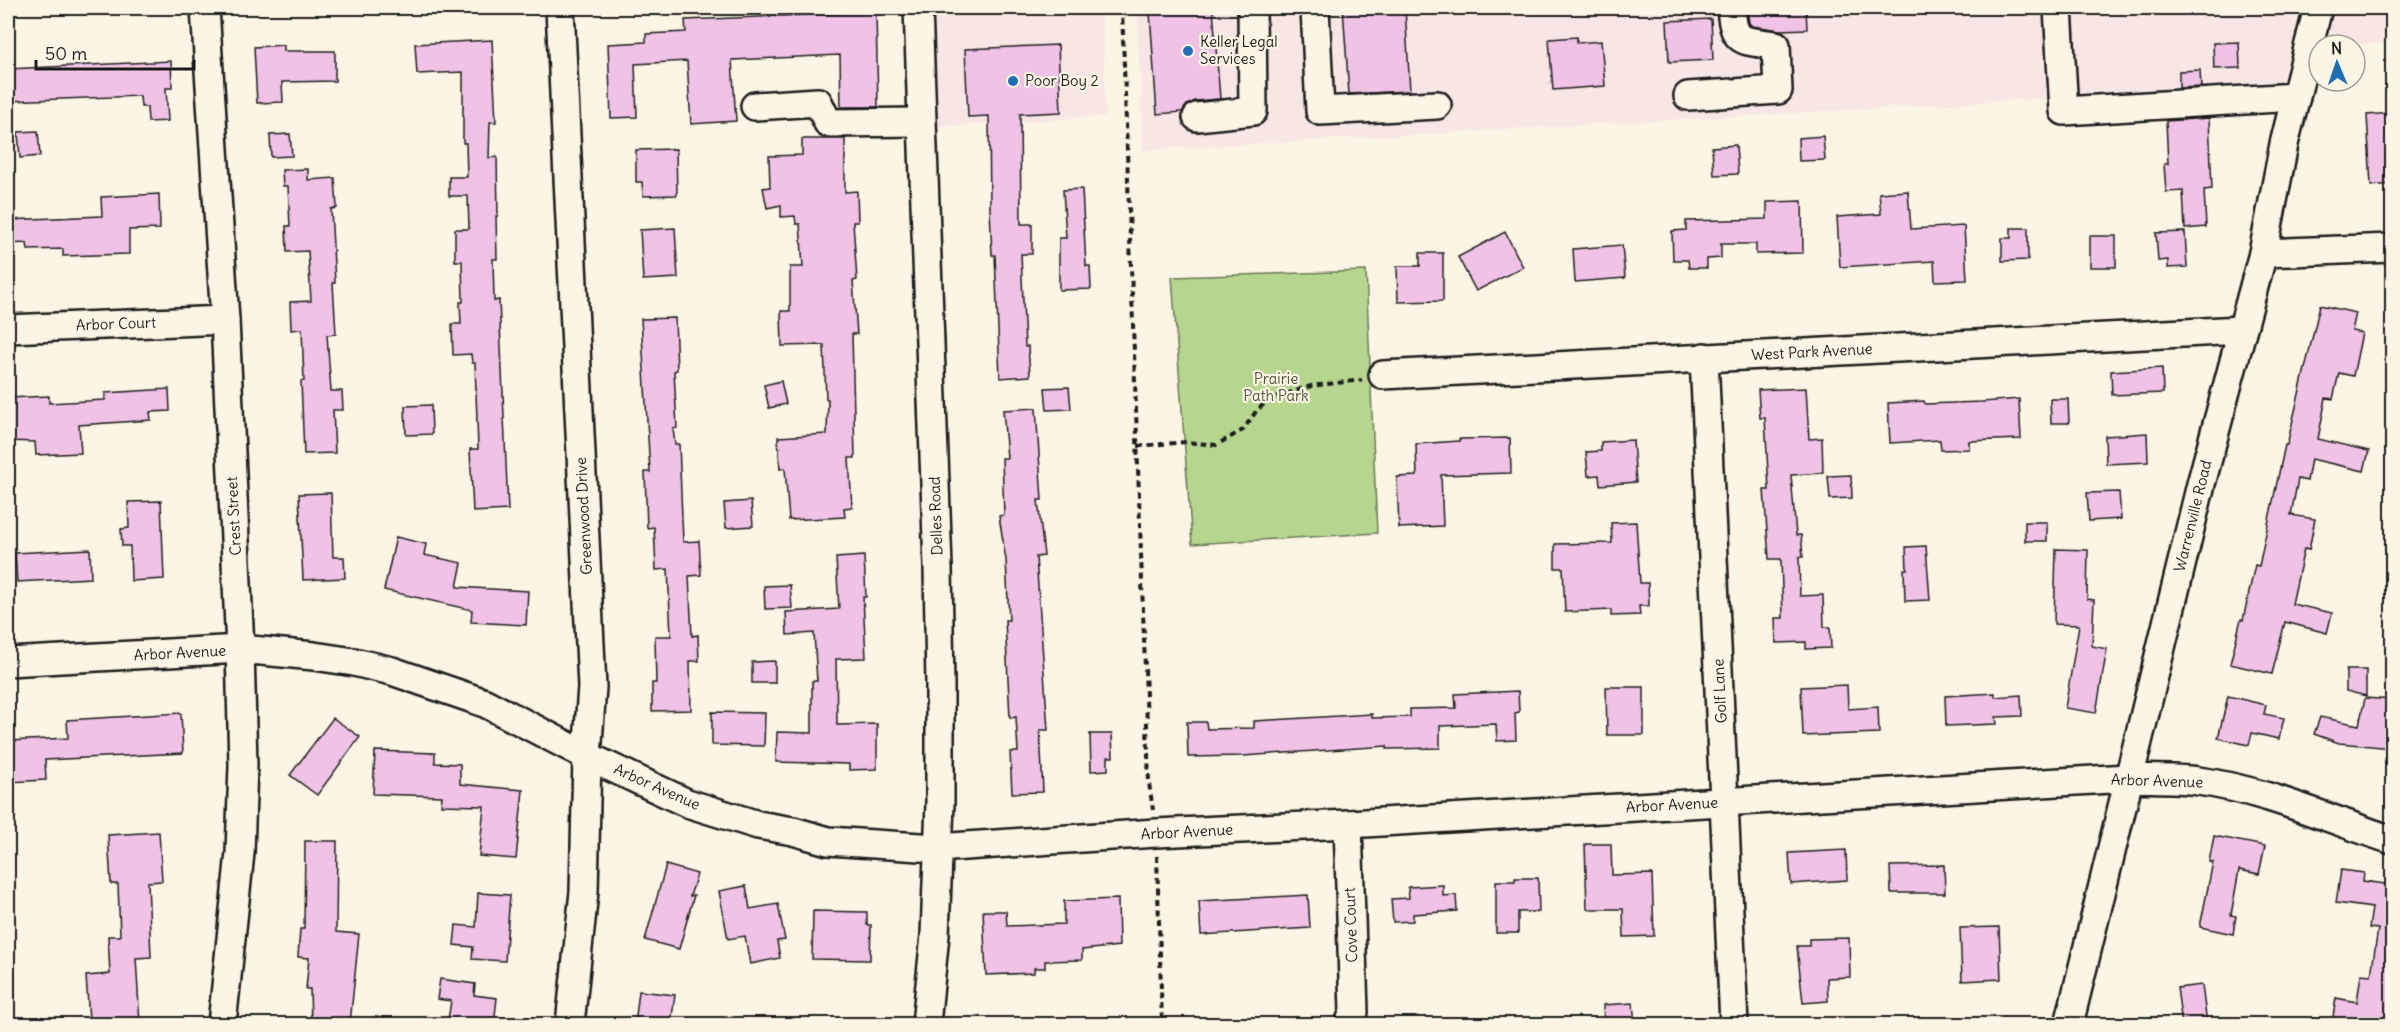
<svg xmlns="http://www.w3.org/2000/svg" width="2400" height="1032" font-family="Delius,sans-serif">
  <rect width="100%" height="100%" fill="#fcf5e5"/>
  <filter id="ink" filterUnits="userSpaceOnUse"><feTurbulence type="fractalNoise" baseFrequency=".0167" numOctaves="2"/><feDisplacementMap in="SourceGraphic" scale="12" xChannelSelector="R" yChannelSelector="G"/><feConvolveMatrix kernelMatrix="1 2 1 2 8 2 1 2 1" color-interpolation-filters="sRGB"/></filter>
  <g filter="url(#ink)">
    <g fill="#f8e6e5">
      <polygon points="904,8 1102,8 1106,116 909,129"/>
      <polygon points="1137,8 2300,8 2283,85 1143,150"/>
      <polygon points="2332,8 2392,8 2392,43 2321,45"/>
    </g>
    <polygon fill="#b6d690" stroke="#697956" stroke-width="1.5" points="1366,271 1377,533 1192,544 1172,277"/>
    <g fill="#efc2e6" stroke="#1c1c1c" stroke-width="1.5">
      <polygon points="1343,8 1405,8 1410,91 1349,94"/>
      <polygon points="1747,8 1806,8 1807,29 1780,30 1752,26 1749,23"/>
      <polygon points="1213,9 1220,99 1195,101 1187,105 1182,112 1157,114 1150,13"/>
      <polygon points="876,12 878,107 841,107 840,55 732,60 736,121 691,124 687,61 635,64 637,117 611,118 608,44 646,42 646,34 686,32 685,20"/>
      <polygon points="1711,19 1713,60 1669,62 1667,21"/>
      <polygon points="1577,37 1577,43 1601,41 1605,86 1553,90 1549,39"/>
      <polygon points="492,40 496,122 490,122 489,158 497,157 498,216 496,216 497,259 493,259 494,301 499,300 508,510 473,512 470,449 478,449 475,363 472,363 471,354 453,355 452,324 461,324 460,302 463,302 462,261 455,261 455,229 469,229 468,196 449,196 449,177 467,177 466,143 463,143 463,72 417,74 415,44"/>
      <polygon points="2239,42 2240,68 2214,69 2213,43"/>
      <polygon points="284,45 284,51 335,51 335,81 282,82 283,102 257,103 254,47"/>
      <polygon points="1058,45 1061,112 1020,114 1021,224 1032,224 1032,254 1021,254 1025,347 1028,346 1030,376 1000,378 995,255 992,255 990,209 989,116 968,117 965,49"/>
      <polygon points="171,61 172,88 166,88 168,121 148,122 147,107 141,107 140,96 8,101 8,69"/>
      <polygon points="2200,70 2201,87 2179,88 2179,71"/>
      <polygon points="2392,113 2392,184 2371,186 2367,115"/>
      <polygon points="2209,118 2212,189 2204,190 2206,227 2185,229 2183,191 2166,192 2164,164 2168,164 2166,121"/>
      <polygon points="38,131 40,156 20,158 18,132"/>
      <polygon points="290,134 292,156 271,157 270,135"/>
      <polygon points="1823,136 1825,160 1799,161 1798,138"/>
      <polygon points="802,139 845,139 845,192 857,191 858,222 853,222 857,280 853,281 857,334 852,334 855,458 849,458 852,507 844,508 845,517 789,520 785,468 780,469 778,437 827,434 828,399 826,399 824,345 782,346 781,311 790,311 790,267 803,267 800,224 796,224 795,216 781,217 781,205 767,208 763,188 770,187 769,156 802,155"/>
      <polygon points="1736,145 1738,174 1714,175 1712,147"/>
      <polygon points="676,149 677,195 643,196 642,182 636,182 636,150"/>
      <polygon points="308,169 308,180 335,178 337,208 331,209 335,283 333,283 336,334 327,335 331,391 342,391 343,410 333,410 335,453 304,454 301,381 304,381 302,329 291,330 290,302 311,301 308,251 287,252 286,226 290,226 288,186 283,186 282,170"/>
      <polygon points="1082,189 1086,266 1090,266 1091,289 1059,290 1059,238 1066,238 1063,190"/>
      <polygon points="1908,191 1911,229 1964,226 1967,280 1935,281 1934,261 1840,267 1837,217 1881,214 1879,193"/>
      <polygon points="159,194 160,229 129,230 129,254 63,256 63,249 28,250 27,243 8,244 8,220 102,216 101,197"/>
      <polygon points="1802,201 1803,253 1756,254 1756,244 1721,244 1721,258 1707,259 1707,268 1689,268 1688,260 1673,260 1672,231 1686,230 1686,221 1767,219 1767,202"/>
      <polygon points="675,228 678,278 643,280 640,230"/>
      <polygon points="2011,228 2028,228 2028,260 2002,261 2002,238 2011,238"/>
      <polygon points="1505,232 1523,267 1476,291 1458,257"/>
      <polygon points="2185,232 2187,267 2168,268 2168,260 2158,261 2156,233"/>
      <rect x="2090" y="236" width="26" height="31"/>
      <polygon points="1622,245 1625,278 1575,282 1573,249"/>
      <polygon points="1420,253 1443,253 1443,301 1398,302 1397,266 1420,266"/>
      <polygon points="2320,305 2356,313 2352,331 2362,333 2353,376 2339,373 2333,399 2326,398 2318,439 2369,451 2364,471 2311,459 2307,481 2298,479 2291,515 2315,519 2309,550 2304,549 2292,604 2332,613 2327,633 2285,622 2272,674 2230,664 2241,619 2243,620 2255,565 2259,566 2285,445 2287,445"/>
      <polygon points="675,318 677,370 674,371 677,428 673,429 675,444 679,444 683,542 699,541 701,575 689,576 692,636 698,635 699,661 690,661 691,710 652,711 652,683 656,683 655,636 671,636 668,569 656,570 654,527 647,528 645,472 650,472 641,319"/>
      <polygon points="2162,368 2163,393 2112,395 2111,371"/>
      <polygon points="781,381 786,404 769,408 764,385"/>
      <polygon points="1069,387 1071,409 1047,410 1045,388"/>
      <polygon points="1806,388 1809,439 1822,438 1823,473 1791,475 1796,535 1801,535 1803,557 1799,557 1800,596 1823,595 1824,627 1830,627 1831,648 1806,649 1806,642 1776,643 1775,618 1783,618 1781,559 1769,559 1764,490 1769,490 1765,418 1760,418 1758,390"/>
      <polygon points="169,389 170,411 150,412 151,420 79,425 81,453 36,455 35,442 8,441 8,398 49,396 49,403 105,400 105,393"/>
      <polygon points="2019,399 2021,439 1969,441 1969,449 1941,450 1940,440 1890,443 1888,403 1924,401 1925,404 1982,402"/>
      <polygon points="2050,399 2068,399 2069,423 2051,423"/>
      <polygon points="431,405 432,434 406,435 405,406"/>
      <polygon points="1036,408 1042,500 1038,500 1044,556 1036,557 1048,730 1040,730 1043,792 1012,793 1010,752 1018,752 1016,717 1010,718 1005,620 1009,620 1006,560 999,516 1004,515 1002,458 1007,458 1003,410"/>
      <polygon points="2147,433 2148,462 2106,464 2105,436"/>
      <polygon points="1510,438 1511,473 1441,475 1443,526 1399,528 1397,477 1417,476 1416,444 1459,441 1459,439"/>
      <polygon points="1633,440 1636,482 1600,485 1599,475 1588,476 1586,452 1601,451 1601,442"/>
      <polygon points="1851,475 1852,498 1830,499 1828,476"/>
      <polygon points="2119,492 2121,519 2089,521 2087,493"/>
      <polygon points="331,493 333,557 344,557 345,578 303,580 299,494"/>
      <polygon points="161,501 164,579 131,581 130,546 122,546 121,529 129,528 128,502"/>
      <polygon points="751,501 753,526 726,528 724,503"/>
      <polygon points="1636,522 1640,583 1648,583 1649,606 1639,606 1640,615 1611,616 1611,610 1565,612 1563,568 1555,568 1555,544 1612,543 1611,523"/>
      <rect x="2025" y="522" width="22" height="19"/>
      <polygon points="396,537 426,544 424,555 462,563 457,587 528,591 526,625 471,622 472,610 384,590"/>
      <polygon points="1926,546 1930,600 1905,601 1904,569 1907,569 1906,547"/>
      <polygon points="90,549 91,578 17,582 15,553"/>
      <polygon points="2056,549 2088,550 2087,599 2094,600 2092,646 2107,649 2096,713 2065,708 2079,625 2054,624"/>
      <polygon points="864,556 866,597 863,597 866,658 836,659 837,725 877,724 877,769 849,770 849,764 776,762 777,732 812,733 812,681 817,681 814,633 787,635 786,612 839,609 836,558"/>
      <polygon points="790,585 792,608 765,609 764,586"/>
      <polygon points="775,661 775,683 752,683 752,662"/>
      <polygon points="2346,670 2366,670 2366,696 2346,691"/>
      <polygon points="1847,685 1848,709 1878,707 1879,733 1803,736 1801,687"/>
      <polygon points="1606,687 1644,687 1644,735 1607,735"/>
      <polygon points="1518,691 1519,712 1515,713 1516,740 1497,741 1496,724 1440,726 1440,748 1387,749 1387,746 1243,756 1188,757 1187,722 1206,722 1207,729 1254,728 1254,721 1372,714 1372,718 1410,717 1410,709 1456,708 1455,694"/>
      <polygon points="1995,693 1995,697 2021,695 2022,716 1996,717 1997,724 1946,726 1945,696"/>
      <polygon points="2228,696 2266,705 2264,714 2284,718 2279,739 2252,733 2249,745 2218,738"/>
      <polygon points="2365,698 2392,700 2392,748 2339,743 2314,734 2320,717 2359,725"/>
      <polygon points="712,712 765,713 764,746 712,745"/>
      <polygon points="181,713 183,753 45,760 46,780 8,782 8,741 68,738 67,720"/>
      <polygon points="333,718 360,737 317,795 290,775"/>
      <polygon points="1090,734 1112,734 1113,757 1108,757 1108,770 1091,771"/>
      <polygon points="375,751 435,753 435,763 460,764 460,784 523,790 516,859 479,856 484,806 441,805 442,796 373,794"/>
      <polygon points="159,832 162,881 148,882 151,957 136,958 140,1024 92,1024 92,1020 89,1020 86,976 110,974 108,936 120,936 118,884 111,884 108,835"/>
      <polygon points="2214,836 2265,846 2259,874 2239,870 2231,915 2236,916 2233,934 2200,927 2213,862 2209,862"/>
      <polygon points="305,841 337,841 336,932 359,934 350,1024 311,1024 310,989 306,989 309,958 298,957 300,929 304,929"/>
      <polygon points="1585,844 1611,844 1612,875 1652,874 1654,936 1624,937 1623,909 1587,909"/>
      <polygon points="1846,850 1847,880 1791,884 1789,853"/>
      <polygon points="666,865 697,874 690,896 694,895 679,949 645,940"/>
      <polygon points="1944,865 1945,893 1891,893 1890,866"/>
      <polygon points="2341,870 2364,873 2363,881 2392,885 2392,1024 2332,1023 2336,998 2357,1002 2361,974 2371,975 2378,929 2369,928 2372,908 2336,903"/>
      <polygon points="1515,878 1538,878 1539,912 1518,912 1518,933 1496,933 1496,881 1515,881"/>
      <polygon points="1443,885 1443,896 1456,895 1457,911 1413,914 1413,921 1393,922 1391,899 1409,898 1408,887"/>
      <polygon points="746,886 750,909 778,904 785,940 777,941 780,958 750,964 745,936 728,939 719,891"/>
      <polygon points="478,893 510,895 505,961 472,959 473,947 454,945 456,925 476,927"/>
      <polygon points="1308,895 1310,928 1201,935 1199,901"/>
      <polygon points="1118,899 1119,946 1082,950 1082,960 1045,961 1045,968 1034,968 1034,973 986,975 983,911 1006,911 1007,926 1064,924 1064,901"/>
      <polygon points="813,911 867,912 867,925 871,925 870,960 812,959"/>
      <polygon points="1999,927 2001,979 1962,981 1960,928"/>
      <polygon points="1849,938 1850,977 1827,978 1828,1001 1803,1003 1797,946 1809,946 1809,939"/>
      <polygon points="440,979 475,984 474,995 497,998 494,1024 460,1024 460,1022 448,1020 451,1001 437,999"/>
      <polygon points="2202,985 2207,1024 2182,1024 2177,988"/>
      <polygon points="639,991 675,995 671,1024 635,1024"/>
      <polygon points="1633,1003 1635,1024 1604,1024 1603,1005"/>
    </g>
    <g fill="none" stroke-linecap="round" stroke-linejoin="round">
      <g stroke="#1c1c1c" stroke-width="32">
        <g id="minor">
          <polyline points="205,8 225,320 240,649 243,765 240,853 222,1024"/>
          <polyline points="560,8 592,687 587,756 584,892 570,1024"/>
          <polyline points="918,8 938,567 940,685 940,803 935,935 926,1024"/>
          <polyline points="1315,8 1320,111 1437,105"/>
          <polyline points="2058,8 2064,111 2296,97"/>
          <path d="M 1688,96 L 1778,90 L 1776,45 C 1742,40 1734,45 1731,8"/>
          <polyline points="755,106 818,102 828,123 921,122"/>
          <polyline points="1197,117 1253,111 1252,8"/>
          <polyline points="2263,253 2392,248"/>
          <polyline points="8,329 225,320"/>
          <polyline points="1704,357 1734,1024"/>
          <polyline points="1383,375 2241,330"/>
          <path d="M 8,662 L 240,649 L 314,656 L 354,662 L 392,671 L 485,703 L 587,756 L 687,803 L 758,825 L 793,831 L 828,841 L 936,848 L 1156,833 L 1348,824 L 2128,778 C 2151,779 2175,778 2198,781 C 2265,790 2328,819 2392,840"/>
          <polyline points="1348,824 1354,1012 1349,1024"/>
          <polyline points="2069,1024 2201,484 2263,253 2284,144 2318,8"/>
        </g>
      </g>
      <g stroke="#1c1c1c" stroke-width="4" stroke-dasharray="6 4.5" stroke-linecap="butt">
        <polyline points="1122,8 1149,783 1153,810"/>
        <polyline points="1138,446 1186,442 1216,445 1243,430 1257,410 1270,399 1311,386 1362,380"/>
        <polyline points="1157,856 1162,1024"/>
      </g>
      <use href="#minor" stroke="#fcf5e5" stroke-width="27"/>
    </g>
  </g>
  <g fill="#1f6fb2" stroke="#fcf5e5" stroke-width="2">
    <circle cx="1188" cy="51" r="6"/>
    <circle cx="1013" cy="81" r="6"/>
  </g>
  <g text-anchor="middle" stroke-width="4.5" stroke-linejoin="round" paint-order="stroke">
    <g font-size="15" fill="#1c1c1c" stroke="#fcf5e5" text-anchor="start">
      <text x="1200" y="47">Keller Legal<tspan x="1200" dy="17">Services</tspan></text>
      <text x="1025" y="86">Poor Boy 2</text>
    </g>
    <g font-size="15" fill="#1c1c1c" stroke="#fcf5e5">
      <text transform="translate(116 324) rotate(-2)" y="5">Arbor Court</text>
      <text transform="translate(1812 352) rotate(-3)" y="5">West Park Avenue</text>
      <text transform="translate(234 516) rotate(-93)" y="5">Crest Street</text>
      <text transform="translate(584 516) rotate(-93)" y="5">Greenwood Drive</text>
      <text transform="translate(936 516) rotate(-92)" y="5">Delles Road</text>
      <text transform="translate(2193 516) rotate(-76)" y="5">Warrenville Road</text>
      <text transform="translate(180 653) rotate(-3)" y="5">Arbor Avenue</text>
      <text transform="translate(1720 691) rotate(-93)" y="5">Golf Lane</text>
      <text transform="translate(2157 781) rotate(2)" y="5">Arbor Avenue</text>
      <text transform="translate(657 787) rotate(24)" y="5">Arbor Avenue</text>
      <text transform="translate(1672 805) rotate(-3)" y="5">Arbor Avenue</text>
      <text transform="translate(1187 832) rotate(-3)" y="5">Arbor Avenue</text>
      <text transform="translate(1351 925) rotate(-92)" y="5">Cove Court</text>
    </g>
    <g font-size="15" fill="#4a543f" stroke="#fcf5e5">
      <text x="1276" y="384">Prairie<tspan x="1276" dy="17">Path Park</tspan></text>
    </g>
  </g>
  <rect width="2400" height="1032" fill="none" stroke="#fcf5e5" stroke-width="30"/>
  <rect x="15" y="15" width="2370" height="1002" fill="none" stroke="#1c1c1c" stroke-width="2" filter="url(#ink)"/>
  <g transform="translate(2337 63) rotate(358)"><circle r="28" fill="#fcf5e5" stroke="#a29e95" stroke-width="1.5"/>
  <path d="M0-4.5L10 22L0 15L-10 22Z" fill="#1f6fb2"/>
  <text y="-9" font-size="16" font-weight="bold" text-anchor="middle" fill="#1c1c1c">N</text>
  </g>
  <path d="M36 60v9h158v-9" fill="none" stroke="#1c1c1c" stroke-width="3"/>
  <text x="45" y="60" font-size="18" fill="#1c1c1c" stroke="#fcf5e5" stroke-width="4.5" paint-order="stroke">50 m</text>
</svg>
